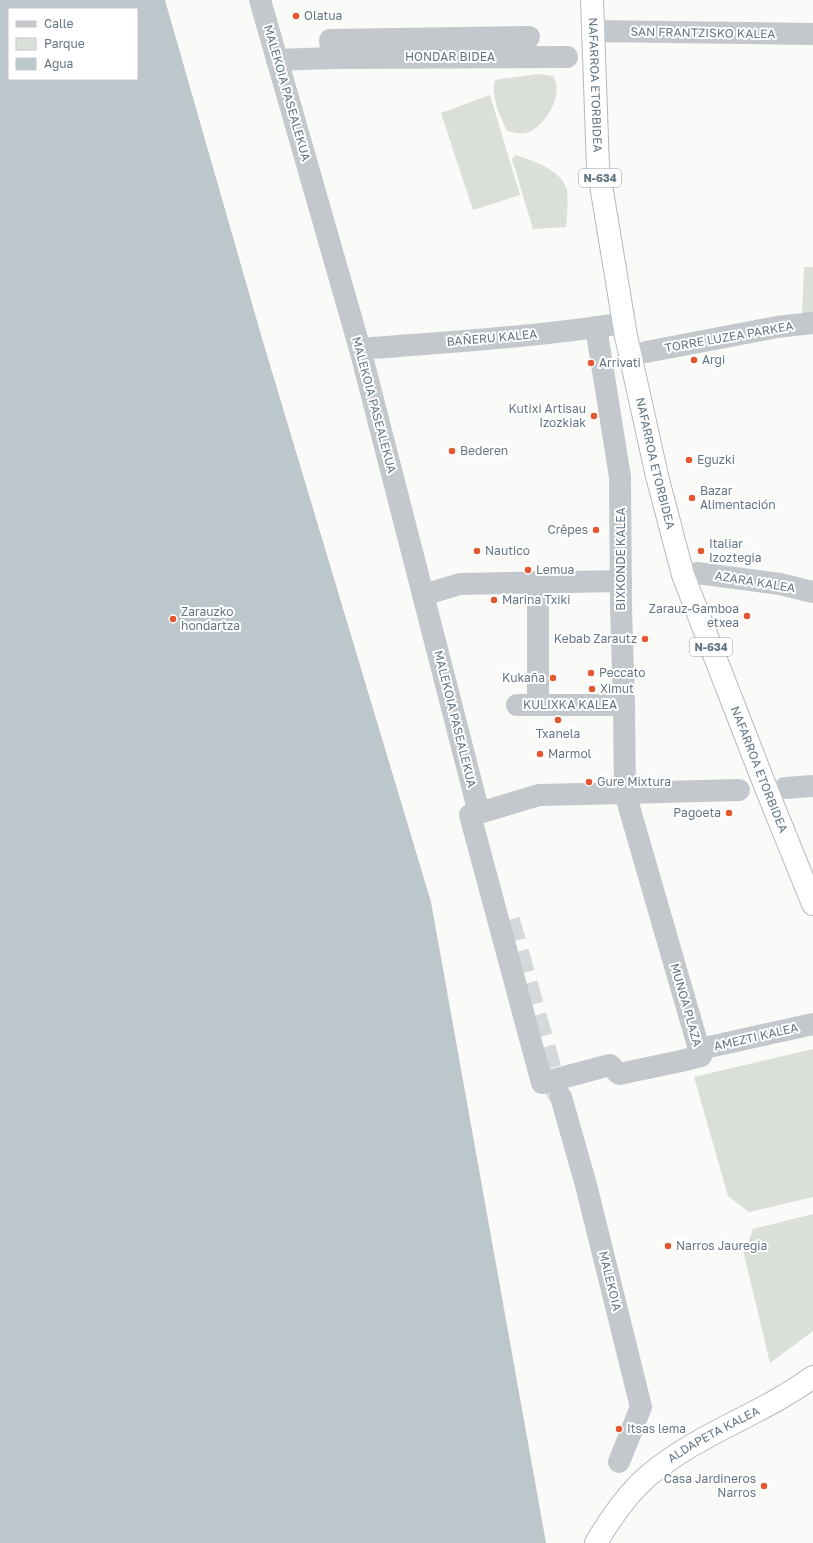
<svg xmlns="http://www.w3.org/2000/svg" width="813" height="1543" font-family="'Golos Text',sans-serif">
  <rect width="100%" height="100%" fill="#fafaf8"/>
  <g fill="#dadfd7">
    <path d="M 537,74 L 553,76 C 565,94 545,128 526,133 C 519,134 514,133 507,131 C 500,117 490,95 495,80 Z"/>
    <polygon points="490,95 520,195 473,210 441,113"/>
    <path d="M 515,155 C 530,159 560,170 566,187 C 569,194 567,218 566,227 L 533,229 L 512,159 Z"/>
    <polygon points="804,267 813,267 813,317 802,316"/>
    <polygon points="813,1049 813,1197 749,1212 728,1196 694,1077"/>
    <polygon points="813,1214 813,1331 770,1363 743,1250 748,1244 753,1229"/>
  </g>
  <path fill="#bbc7cb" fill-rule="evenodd" d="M 0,0 L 165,0 L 261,335 L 431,902 L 546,1543 L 0,1543 ZM 9,9 L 137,9 L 137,79 L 9,79 Z"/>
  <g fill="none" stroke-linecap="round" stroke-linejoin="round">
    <polyline stroke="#d5d9db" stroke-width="22" stroke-dasharray="22 11" stroke-linecap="butt" points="509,920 557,1092 560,1096"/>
    <g stroke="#b4b9bd" stroke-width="24">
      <g id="highway">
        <path id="s1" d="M 592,0 L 598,167 L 626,336 L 657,476 L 683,575 L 766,788 L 813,904"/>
        <path id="s2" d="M 596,1543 C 610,1519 627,1494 648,1476 C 697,1434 761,1415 813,1377"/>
      </g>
    </g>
    <g stroke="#c3c8cc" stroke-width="22">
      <polyline points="260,0 360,349 479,813"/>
      <polyline points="592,31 813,34"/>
      <polyline points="332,58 330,40 529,37"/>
      <polyline points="277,60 332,58 567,57"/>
      <polyline points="596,327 620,477 621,607 624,705 625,793 739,790"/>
      <path d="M 360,349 C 448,342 537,337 624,323"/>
      <polyline points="646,352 777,327 813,323"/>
      <polyline points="697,573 780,584 813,592"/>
      <polyline points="538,582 538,705"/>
      <polyline points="423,595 460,584 621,581"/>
      <polyline points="517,705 624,705"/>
      <polyline points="785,788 813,786"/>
      <polygon points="625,793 701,1056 681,1061 619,1074 610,1065 542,1083 470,815 479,813 539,795"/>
      <polyline points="700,1049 813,1024"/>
      <polyline points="561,1097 586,1185 641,1407 619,1462"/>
    </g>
    <use href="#highway" stroke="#fff" stroke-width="22"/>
  </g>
  <g fill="#e4572e" stroke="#fff" stroke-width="1.5">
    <circle cx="296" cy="16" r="4"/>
    <circle cx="694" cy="360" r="4"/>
    <circle cx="591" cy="363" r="4"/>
    <circle cx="594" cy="416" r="4"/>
    <circle cx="452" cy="451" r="4"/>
    <circle cx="689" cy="460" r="4"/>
    <circle cx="692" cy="498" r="4"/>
    <circle cx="596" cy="530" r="4"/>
    <circle cx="477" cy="551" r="4"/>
    <circle cx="701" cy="551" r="4"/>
    <circle cx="528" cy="570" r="4"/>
    <circle cx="494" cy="600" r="4"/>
    <circle cx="747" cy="616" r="4"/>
    <circle cx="173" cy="619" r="4"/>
    <circle cx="645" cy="639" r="4"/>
    <circle cx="591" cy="673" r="4"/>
    <circle cx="553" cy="678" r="4"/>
    <circle cx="592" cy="689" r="4"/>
    <circle cx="558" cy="720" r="4"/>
    <circle cx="540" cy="754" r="4"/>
    <circle cx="589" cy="782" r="4"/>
    <circle cx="729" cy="813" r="4"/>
    <circle cx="668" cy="1246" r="4"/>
    <circle cx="619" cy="1429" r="4"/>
    <circle cx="764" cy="1486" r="4"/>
  </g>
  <g text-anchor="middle" stroke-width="4" stroke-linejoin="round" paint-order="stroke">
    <g fill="#fff" stroke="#939fa8" stroke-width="1">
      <rect x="579" y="169" width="42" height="18" rx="3"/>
      <rect x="690" y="638" width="42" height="18" rx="3"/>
    </g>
    <g font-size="11" font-weight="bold" fill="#657683">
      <text x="600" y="182">N-634</text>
      <text x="711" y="651">N-634</text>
    </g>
    <g font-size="12" fill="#657683" stroke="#fff" text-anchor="start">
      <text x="304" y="20">Olatua</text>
      <text x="702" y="364">Argi</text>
      <text x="599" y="367">Arrivati</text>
      <text x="586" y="413" text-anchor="end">Kutixi Artisau<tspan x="586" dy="14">Izozkiak</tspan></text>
      <text x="460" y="455">Bederen</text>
      <text x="697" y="464">Eguzki</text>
      <text x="700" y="495">Bazar<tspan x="700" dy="14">Alimentación</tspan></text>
      <text x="588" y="534" text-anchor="end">Crêpes</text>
      <text x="709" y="548">Italiar<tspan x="709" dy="14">Izoztegia</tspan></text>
      <text x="485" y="555">Nautico</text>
      <text x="536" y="574">Lemua</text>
      <text x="502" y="604">Marina Txiki</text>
      <text x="739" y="613" text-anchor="end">Zarauz-Gamboa<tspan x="739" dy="14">etxea</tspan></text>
      <text x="181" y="616">Zarauzko<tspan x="181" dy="14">hondartza</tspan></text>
      <text x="637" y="643" text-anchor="end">Kebab Zarautz</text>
      <text x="599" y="677">Peccato</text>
      <text x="545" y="682" text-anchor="end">Kukaña</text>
      <text x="600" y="693">Ximut</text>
      <text x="558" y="738" text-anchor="middle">Txanela</text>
      <text x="548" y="758">Marmol</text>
      <text x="597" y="786">Gure Mixtura</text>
      <text x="721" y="817" text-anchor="end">Pagoeta</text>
      <text x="676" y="1250">Narros Jauregia</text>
      <text x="627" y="1433">Itsas lema</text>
      <text x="756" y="1483" text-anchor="end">Casa Jardineros<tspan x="756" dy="14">Narros</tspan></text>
    </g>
    <g font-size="12" fill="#657683" stroke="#fff">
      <text transform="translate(703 33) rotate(1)" y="4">SAN FRANTZISKO KALEA</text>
      <text x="450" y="61">HONDAR BIDEA</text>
      <text dy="4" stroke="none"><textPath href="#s1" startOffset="85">NAFARROA ETORBIDEA</textPath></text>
      <text transform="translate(287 93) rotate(74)" y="4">MALEKOIA PASEALEKUA</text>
      <text transform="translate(729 337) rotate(-10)" y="4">TORRE LUZEA PARKEA</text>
      <text transform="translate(492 338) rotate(-5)" y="4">BAÑERU KALEA</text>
      <text transform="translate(374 405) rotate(75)" y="4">MALEKOIA PASEALEKUA</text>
      <text dy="4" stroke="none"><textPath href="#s1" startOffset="469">NAFARROA ETORBIDEA</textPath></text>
      <text transform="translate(621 559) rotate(-90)" y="4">BIXKONDE KALEA</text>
      <text transform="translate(755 582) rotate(9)" y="4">AZARA KALEA</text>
      <text x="570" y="709">KULIXKA KALEA</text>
      <text transform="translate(455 719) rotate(76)" y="4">MALEKOIA PASEALEKUA</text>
      <text dy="4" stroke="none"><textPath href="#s1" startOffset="793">NAFARROA ETORBIDEA</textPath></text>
      <text transform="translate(686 1005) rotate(74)" y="4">MUNOA PLAZA</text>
      <text transform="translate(756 1037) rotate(-13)" y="4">AMEZTI KALEA</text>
      <text transform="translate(610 1281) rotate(76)" y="4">MALEKOIA</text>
      <text dy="4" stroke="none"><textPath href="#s2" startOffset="163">ALDAPETA KALEA</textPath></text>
    </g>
  </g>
  <rect x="8" y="8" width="130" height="72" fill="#ffffff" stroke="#c1c8cd"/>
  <rect x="16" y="21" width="20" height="6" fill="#c3c8cc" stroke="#c1c8cd"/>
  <text x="44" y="28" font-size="12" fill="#657683">Calle</text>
  <rect x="16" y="38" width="20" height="12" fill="#dadfd7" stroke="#c1c8cd"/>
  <text x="44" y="48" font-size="12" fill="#657683">Parque</text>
  <rect x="16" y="58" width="20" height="12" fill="#bbc7cb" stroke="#c1c8cd"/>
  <text x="44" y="68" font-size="12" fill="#657683">Agua</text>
</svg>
